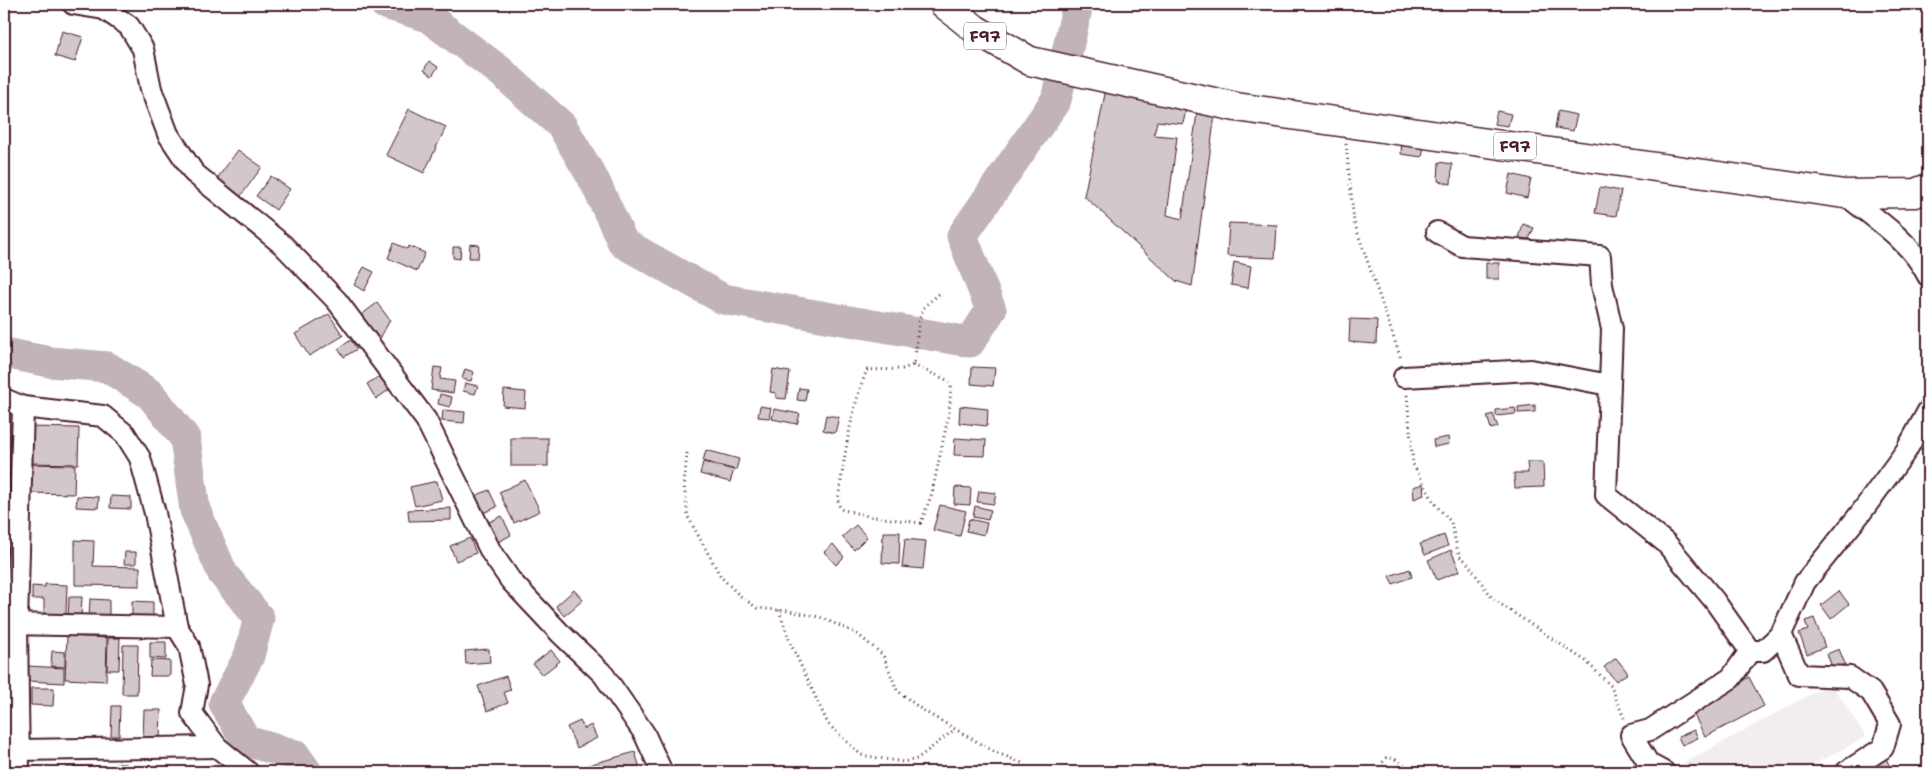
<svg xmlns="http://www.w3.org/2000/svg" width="1932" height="776" font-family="'Shantell Sans',sans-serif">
  <rect width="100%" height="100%" fill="#fff"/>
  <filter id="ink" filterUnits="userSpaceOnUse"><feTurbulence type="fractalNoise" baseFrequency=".02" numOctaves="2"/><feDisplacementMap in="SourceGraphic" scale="10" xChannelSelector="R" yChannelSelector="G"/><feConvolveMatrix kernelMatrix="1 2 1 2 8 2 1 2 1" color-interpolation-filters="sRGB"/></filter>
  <g filter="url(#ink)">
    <polygon fill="#f2eeef" points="1831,683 1866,737 1799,772 1668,772"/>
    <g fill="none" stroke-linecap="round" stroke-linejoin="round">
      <g stroke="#c1b3b6" stroke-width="31">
        <polyline points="385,4 428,17 500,71 562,126 595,182 623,243 723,299 970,342 991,310 962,236 1056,100 1078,4"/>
        <polyline points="4,353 50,362 107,367 150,394 185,438 195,510 223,574 259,618 249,656 224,703 246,741 295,755 307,772"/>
      </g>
    </g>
    <g fill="#d2c7cb" stroke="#4a1f2b">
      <polygon points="62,31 83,37 75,62 55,56"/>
      <polygon points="429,61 438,67 432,76 424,70"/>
      <polygon points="1106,89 1187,104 1183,124 1157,121 1154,135 1177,137 1167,215 1182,219 1198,106 1216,107 1192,286 1176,281 1084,196"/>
      <polygon points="409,109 446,127 424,173 386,155"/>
      <polygon points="1497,111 1511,114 1508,126 1494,124"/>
      <polygon points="1558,111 1577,115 1573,131 1555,128"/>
      <polygon points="1402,138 1425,141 1422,157 1401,154"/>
      <polygon points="238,150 262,167 240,197 216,180"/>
      <polygon points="1439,162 1452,164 1451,184 1438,181"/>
      <polygon points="1511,174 1531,179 1527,198 1507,193"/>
      <polygon points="271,176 290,189 276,210 256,196"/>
      <polygon points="1600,187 1621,191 1616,216 1595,213"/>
      <polygon points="1229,223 1277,225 1275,258 1227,256"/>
      <polygon points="1523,224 1534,228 1529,239 1519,238"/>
      <polygon points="394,243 407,249 409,246 425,253 417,271 388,258"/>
      <polygon points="470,244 479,245 478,258 469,258"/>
      <polygon points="453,247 461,247 460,259 453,258"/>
      <polygon points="1234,262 1251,266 1248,288 1231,285"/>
      <rect x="1486" y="263" width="13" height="16"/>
      <polygon points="364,267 374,272 364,291 354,285"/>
      <polygon points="377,303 390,320 377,344 357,318"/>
      <polygon points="329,314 343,336 309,356 295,334"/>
      <polygon points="1350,319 1377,320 1376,344 1349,342"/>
      <polygon points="351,340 357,349 344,357 338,349"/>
      <polygon points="434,367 442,368 440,379 455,381 453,393 431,390"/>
      <polygon points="972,367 995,368 993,386 971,384"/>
      <polygon points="465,369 474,372 471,381 462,379"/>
      <polygon points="773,369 790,372 786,399 776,398 776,393 770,392"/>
      <polygon points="381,375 390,389 376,399 367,384"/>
      <polygon points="465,383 478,386 475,394 463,391"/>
      <polygon points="799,388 807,389 805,401 797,400"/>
      <polygon points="504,390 526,392 525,408 503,406"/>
      <polygon points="440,394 452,397 450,407 438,404"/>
      <polygon points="1535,405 1535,412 1518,413 1518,407"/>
      <polygon points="760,406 771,408 769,418 758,417"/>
      <polygon points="960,406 988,409 987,426 959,423"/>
      <polygon points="1515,408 1516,414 1496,416 1496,410"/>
      <polygon points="774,409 800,414 797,424 772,419"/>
      <polygon points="443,410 465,412 464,423 442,421"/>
      <polygon points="1493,414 1498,427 1491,429 1487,416"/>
      <polygon points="826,415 839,417 835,433 823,430"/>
      <polygon points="29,427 79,428 78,464 29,463"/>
      <polygon points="1448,437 1449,444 1434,447 1433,440"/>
      <rect x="511" y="438" width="37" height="28"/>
      <polygon points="955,438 986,440 985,456 954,455"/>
      <polygon points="706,450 739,459 736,470 703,461"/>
      <rect x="4" y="451" width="4" height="32"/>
      <polygon points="703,462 734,470 730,482 700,474"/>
      <polygon points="1527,462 1543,462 1544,487 1515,488 1514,473 1528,473"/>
      <polygon points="29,464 75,465 74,494 29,493"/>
      <polygon points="525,480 540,511 514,523 499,492"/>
      <polygon points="437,481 442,500 415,506 410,487"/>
      <polygon points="4,484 7,484 6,508 4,508"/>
      <polygon points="1423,484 1424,495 1414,499 1413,487"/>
      <polygon points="955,487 971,488 970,505 954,504"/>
      <polygon points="489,490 497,507 483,513 475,496"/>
      <polygon points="979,491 996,493 994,504 977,502"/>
      <polygon points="77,496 99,497 98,508 76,507"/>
      <polygon points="111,496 131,497 131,509 110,508"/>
      <polygon points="940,505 966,511 960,536 933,530"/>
      <polygon points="975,506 991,510 988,520 973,517"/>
      <polygon points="451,508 451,520 409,521 408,510"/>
      <polygon points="502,516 511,535 498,542 489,522"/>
      <polygon points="969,519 987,523 984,535 966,531"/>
      <polygon points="856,525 867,537 854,550 842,537"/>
      <polygon points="883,532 900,532 899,564 882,563"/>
      <polygon points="1444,535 1448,546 1425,555 1420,544"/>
      <polygon points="470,538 476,553 456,561 450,546"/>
      <polygon points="905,539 926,541 923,569 902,567"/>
      <polygon points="75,540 94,541 93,566 140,567 140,586 75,585"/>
      <polygon points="833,544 844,557 836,565 824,552"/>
      <polygon points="1451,550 1460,571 1437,580 1428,560"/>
      <polygon points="125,552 136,552 136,564 124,564"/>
      <polygon points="4,554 9,554 8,578 4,578"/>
      <polygon points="1410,569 1412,577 1393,584 1389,576"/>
      <rect x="4" y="580" width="5" height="25"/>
      <polygon points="45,584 67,585 66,614 44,614 44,599 32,599 32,586 45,587"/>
      <polygon points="574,590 583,600 564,616 556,606"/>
      <polygon points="1839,591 1849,604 1831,619 1821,605"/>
      <polygon points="69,597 82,597 81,620 68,620"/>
      <polygon points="90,599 109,600 109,619 89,619"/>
      <polygon points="132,601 153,602 153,622 132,621"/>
      <polygon points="1814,618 1825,647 1807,654 1799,633 1808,630 1805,621"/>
      <polygon points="67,636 107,638 106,681 65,679"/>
      <polygon points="108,638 120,638 119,670 107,670"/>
      <polygon points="150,642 166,642 166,659 150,658"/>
      <polygon points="123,645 138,645 137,694 122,694"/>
      <polygon points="489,649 490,662 466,664 465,651"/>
      <polygon points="1839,649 1845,664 1833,669 1827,654"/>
      <polygon points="551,650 560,661 542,675 533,664"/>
      <polygon points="52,651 65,652 65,667 51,666"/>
      <polygon points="1616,658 1628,673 1616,681 1604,667"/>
      <polygon points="151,660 170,661 170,676 150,676"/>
      <polygon points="27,666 64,668 64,683 27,681"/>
      <polygon points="506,676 511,690 504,692 508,703 487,711 478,686"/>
      <polygon points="1749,677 1764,706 1705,737 1690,707"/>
      <polygon points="31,688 54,688 53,706 31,705"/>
      <polygon points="112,706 120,706 119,736 111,736"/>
      <polygon points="144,710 161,710 160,740 143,740"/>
      <polygon points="580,721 584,729 591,725 597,738 577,748 567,727"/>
      <polygon points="1694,730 1698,738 1682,745 1678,737"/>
      <polygon points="635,752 641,771 636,772 563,772"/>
      <polygon points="1886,758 1892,772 1854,772"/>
      <rect x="116" y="764" width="10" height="8"/>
      <rect x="67" y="767" width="16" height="5"/>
    </g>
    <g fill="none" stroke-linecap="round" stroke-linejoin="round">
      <g stroke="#4a1f2b" stroke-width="24">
        <g id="street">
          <polyline points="73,4 104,9"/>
          <polyline points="101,4 104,9 129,26 143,49 151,89 168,134 194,173 283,245 337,301 426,420 491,552 511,581 560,633 603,674 644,733 662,772"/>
          <path d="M 1844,194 C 1874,218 1911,241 1928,276"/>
          <polyline points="1437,232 1462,246 1600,256 1602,285 1612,329 1606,495 1666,543 1714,600 1750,651"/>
          <polyline points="1404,377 1531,370 1609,385"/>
          <polyline points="4,399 23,407 103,416 125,434 140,458 155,513 177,627 189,646 197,685 192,713 217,747 248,772"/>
          <polyline points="4,624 177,627"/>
          <polyline points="19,750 217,747"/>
          <polyline points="19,772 17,624 23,407"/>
          <polyline points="1664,772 1649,764 1631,735 1650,730 1731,678 1750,651 1763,651 1781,634"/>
          <polyline points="1846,772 1883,748 1890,724 1871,692 1850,677 1799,675 1781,634 1805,582 1860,514 1906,451 1928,411"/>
        </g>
      </g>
      <g stroke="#4a1f2b" stroke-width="31">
        <polyline id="primary" points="944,4 975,29 1030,61 1236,107 1844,194 1915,193 1928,188"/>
      </g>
      <g stroke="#4a1f2b" stroke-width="3" stroke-dasharray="1 4" stroke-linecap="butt">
        <polyline points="1346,144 1354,222 1401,359"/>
        <path d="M 913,365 L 947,380 L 951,387 L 949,413 L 932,493 L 921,523 L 868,516 L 840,509 L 838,500 C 845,456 850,411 867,370 L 902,369 L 913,365 C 918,349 916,318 925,306 C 930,301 936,297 941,292"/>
        <polyline points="1407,395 1413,464 1435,504 1451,522 1459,556 1466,561 1493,599 1587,662 1611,686 1624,718"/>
        <polyline points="687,453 684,485 688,517 721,577 739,595 757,608 789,611 820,617 856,633 883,655 897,690 922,710 995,752 1022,763"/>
        <polyline points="779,610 790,642 828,724 861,755 903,762 917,759 954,730"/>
        <polyline points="1383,772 1382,763 1386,758 1393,758 1416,772"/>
      </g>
      <use href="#street" stroke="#fff" stroke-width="20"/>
      <use href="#primary" stroke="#fff" stroke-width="28"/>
    </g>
  </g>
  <g text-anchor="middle" stroke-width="5" stroke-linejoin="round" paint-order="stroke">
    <g fill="#fff" stroke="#80626b" stroke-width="1">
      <rect x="964" y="22.5" width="42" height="27" rx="4"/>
      <rect x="1494" y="132.5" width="42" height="27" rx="4"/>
    </g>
    <g font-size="16" font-weight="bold" fill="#4a1f2b">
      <text x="985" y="42">F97</text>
      <text x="1515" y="152">F97</text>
    </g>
  </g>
  <rect width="1932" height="776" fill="none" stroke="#fff" stroke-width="20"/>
  <rect x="10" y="10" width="1912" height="756" fill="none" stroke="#4a1f2b" stroke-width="2" filter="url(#ink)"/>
</svg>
